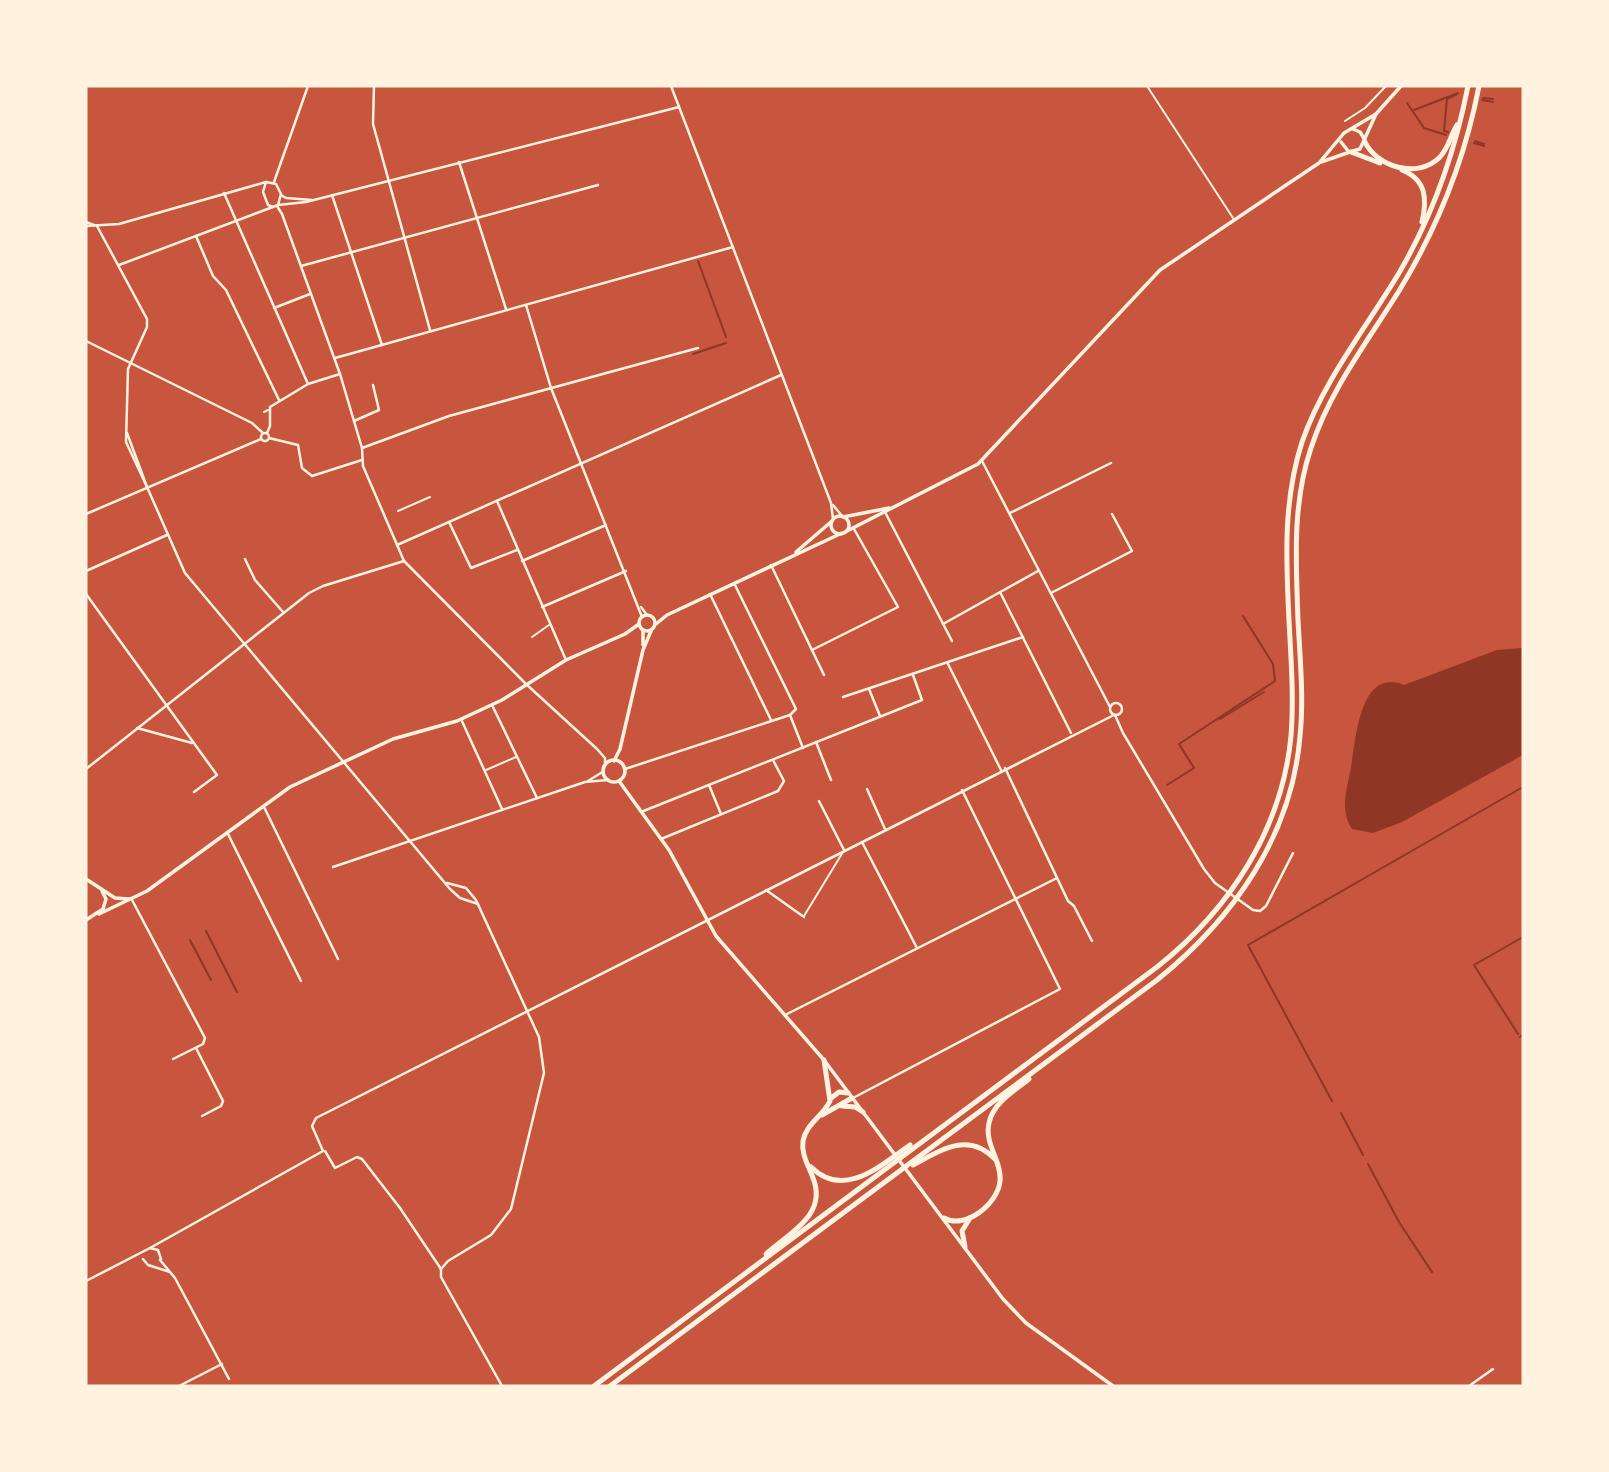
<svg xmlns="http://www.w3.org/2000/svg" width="1609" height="1472" font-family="'IBM Plex Sans',sans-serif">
  <rect width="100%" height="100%" fill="#c8553d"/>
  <path fill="#8f3625" d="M 1523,648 L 1523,755 L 1402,822 L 1373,833 L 1352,829 C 1338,808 1349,784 1352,761 C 1356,737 1361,667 1404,685 L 1497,650 Z"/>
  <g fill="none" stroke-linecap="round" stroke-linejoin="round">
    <g stroke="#8f3625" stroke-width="2">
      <polyline points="1483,98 1493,99"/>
      <polyline points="1482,100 1493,102"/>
      <polyline points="1407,103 1424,128 1446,135"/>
      <polyline points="1414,110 1458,93"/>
      <polyline points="1448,132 1444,131 1447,99 1457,94"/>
      <polyline points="1475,141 1484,144"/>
      <polyline points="1474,143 1484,146"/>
      <polyline points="698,261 726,337"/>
      <polyline points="693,354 726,343"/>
      <polyline points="1220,719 1264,692"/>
      <polyline points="1167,785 1194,768 1179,744 1275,681 1273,664 1243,616"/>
      <polyline points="206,931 237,992"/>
      <polyline points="190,940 211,980"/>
      <polyline points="1518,1034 1474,965 1523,937"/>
      <polyline points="1520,1037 1523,1034"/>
      <polyline points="1332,1101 1248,945 1523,787"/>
      <polyline points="1341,1113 1363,1155"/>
      <polyline points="1368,1164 1399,1222 1432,1272"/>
    </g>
    <g stroke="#fff3e0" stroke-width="2">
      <polyline points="1147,86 1233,218"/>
      <polyline points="1345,121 1365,108 1386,86"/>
      <polyline points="532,637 549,625"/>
      <polyline points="486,770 516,757"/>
    </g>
    <g stroke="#fff3e0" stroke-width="2">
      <polyline points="264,412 268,410"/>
      <polyline points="398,511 430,497"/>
      <polyline points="804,916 843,852"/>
    </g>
    <g stroke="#fff3e0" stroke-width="2.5">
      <polyline points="374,86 373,124 430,330"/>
      <polyline points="671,86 831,503 833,519"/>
      <polyline points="459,162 506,309"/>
      <polyline points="274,182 308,86"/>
      <polyline points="224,193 308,384"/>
      <polyline points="281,195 286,198 312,200"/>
      <polyline points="332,195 382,345"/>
      <polyline points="277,206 282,214 340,374 362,448 363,466 404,561 526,684 597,749 605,758 605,766"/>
      <polyline points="273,207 268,205 263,192 266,182 276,184 281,194 278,205"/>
      <polyline points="86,222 94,225"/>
      <polyline points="86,226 119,224 266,182"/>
      <polyline points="97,226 147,319 147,327 128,369 126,442 147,487"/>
      <polyline points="196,236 213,276 226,290 279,400"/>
      <polyline points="119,265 278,205 306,202 679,107"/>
      <polyline points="301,266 598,185"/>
      <polyline points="526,305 551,388 642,617"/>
      <polyline points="274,308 310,294"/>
      <polyline points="86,341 252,423 263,433"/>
      <polyline points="335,358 733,247"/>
      <polyline points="354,421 379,410 373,385"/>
      <circle cx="265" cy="437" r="4"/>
      <polyline points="127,433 147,487 185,573 450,889 460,898 478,904"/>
      <polyline points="267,433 270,426 270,407 308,384 340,374"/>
      <polyline points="269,438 298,445 302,468 312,476 362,460"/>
      <polyline points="362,448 449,416 698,348"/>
      <polyline points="982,461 1110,707"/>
      <polyline points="497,501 566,660"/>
      <polyline points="833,505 842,516"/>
      <polyline points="885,512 952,641"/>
      <polyline points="1010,513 1111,463"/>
      <polyline points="86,514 261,439"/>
      <polyline points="449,522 471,568 517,550"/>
      <polyline points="397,545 781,375"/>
      <polyline points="245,559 255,580 283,612"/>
      <polyline points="522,561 606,525"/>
      <polyline points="771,565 824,675"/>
      <polyline points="86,571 167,535"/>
      <polyline points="734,583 796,709 790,715"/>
      <polyline points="1000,592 1071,733"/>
      <polyline points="1051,593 1132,551 1112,514"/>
      <polyline points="86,594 217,775 194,792"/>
      <polyline points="710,594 771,720"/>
      <polyline points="542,607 626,571"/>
      <polyline points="641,607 647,615"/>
      <polyline points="943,624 1038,571"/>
      <polyline points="812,650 898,607 854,529"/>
      <polyline points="948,664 1001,770"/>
      <polyline points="869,689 880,716"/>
      <polyline points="843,697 1023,637"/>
      <circle cx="1116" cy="709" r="6"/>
      <polyline points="492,705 537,798"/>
      <polyline points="790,715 803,748"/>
      <polyline points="1115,715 1123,733 1204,869 1215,883 1253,910 1260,911 1266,906 1293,853"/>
      <polyline points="461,719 502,809"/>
      <polyline points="137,728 192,743"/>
      <polyline points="816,742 831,780"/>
      <polyline points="1005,768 1068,901 1074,906 1092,941"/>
      <polyline points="86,769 309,593 323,586 404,561"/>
      <polyline points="625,769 790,715"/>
      <polyline points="588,781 604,771"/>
      <polyline points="709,785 721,814"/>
      <polyline points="867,789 885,829"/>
      <polyline points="819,801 844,850"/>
      <polyline points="264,807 338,959"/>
      <polyline points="641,812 922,700 913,675"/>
      <polyline points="228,834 301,981"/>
      <polyline points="661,839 778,791 784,781 773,760"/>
      <polyline points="862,842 917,948"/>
      <polyline points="333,867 585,782 608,780"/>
      <polyline points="766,890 804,917"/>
      <polyline points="131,898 205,1038 203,1044 173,1059"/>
      <polyline points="787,1014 1057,878"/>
      <polyline points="196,1048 223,1101 221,1106 202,1116"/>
      <polyline points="853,1098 1060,989 962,790"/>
      <polyline points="325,1151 335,1168 357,1157 362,1159 400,1208 441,1269"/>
      <polyline points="150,1248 323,1151 312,1126 316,1118 1114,715"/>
      <polyline points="143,1259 148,1265 170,1272"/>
      <polyline points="160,1260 175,1278 229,1379"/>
      <polyline points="441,1269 448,1261 491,1235 511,1209 544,1073 539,1037 476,900 466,888 447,883"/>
      <polyline points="441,1269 441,1277 502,1386"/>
      <polyline points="86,1281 150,1248 158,1250 161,1259"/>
      <polyline points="179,1386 222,1364"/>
      <polyline points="1469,1386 1493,1369"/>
    </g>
    <g stroke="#fff3e0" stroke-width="3.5">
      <polyline points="643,630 643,645"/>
      <circle cx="614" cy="771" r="11"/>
      <polyline points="614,761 620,749 643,650 651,631"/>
      <polyline points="619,781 669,850 716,936 824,1060 1003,1299 1026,1323 1113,1386"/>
    </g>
    <g stroke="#fff3e0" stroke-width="3.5">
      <polyline points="1353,129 1360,132 1365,140"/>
      <polyline points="1341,142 1349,152 1360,149 1376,114 1401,86"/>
      <polyline points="1321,162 1350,152"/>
      <circle cx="840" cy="525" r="9"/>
      <polyline points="843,517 889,508"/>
      <polyline points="845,532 978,464 1160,270 1319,163 1344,133 1376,114"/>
      <polyline points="796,552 832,521"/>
      <circle cx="647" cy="623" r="8"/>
      <polyline points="656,624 667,615 842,533"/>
      <polyline points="86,879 115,898 129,899"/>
      <polyline points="99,914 147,891 290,787 393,739 457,721 502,700 566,660 625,634 639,624"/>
      <polyline points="86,920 103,909 106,899 102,891"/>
    </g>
    <g stroke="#fff3e0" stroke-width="5">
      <path d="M 1365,142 C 1377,167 1417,179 1439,158 C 1449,148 1450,136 1457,125"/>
      <polyline points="1351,152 1380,163"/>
      <path d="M 1402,170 C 1427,180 1427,200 1422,222"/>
      <polyline points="830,1099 839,1092 848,1093"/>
      <polyline points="842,1106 855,1107 863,1112"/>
      <polyline points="822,1115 852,1098"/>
      <path d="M 913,1165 C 941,1150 968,1131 995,1159"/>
      <path d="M 811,1167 C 844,1200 881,1165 910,1145"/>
      <path d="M 944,1218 C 965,1230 998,1204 1000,1181 C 1002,1161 984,1144 989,1123 C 993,1103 1014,1091 1029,1079"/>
      <polyline points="965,1247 962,1231 970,1218"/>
      <path d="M 766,1254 C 789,1233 828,1215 813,1178 C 809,1166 801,1155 803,1141 C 806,1124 823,1116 830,1101 L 824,1060"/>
      <path d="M 594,1386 L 1157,967 C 1229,910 1282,830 1291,736 C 1294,698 1291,659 1289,620 C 1286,560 1283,501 1302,442 C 1323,381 1366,328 1399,273 C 1433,215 1455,152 1468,86"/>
      <path d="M 610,1386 L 1157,980 C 1233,919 1292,836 1300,736 C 1304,698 1300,659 1298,620 C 1296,562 1292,504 1311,448 C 1330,390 1367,342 1399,291 C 1438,227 1465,159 1479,86"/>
    </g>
  </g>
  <rect width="1609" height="1472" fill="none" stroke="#fff3e0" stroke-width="175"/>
</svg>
